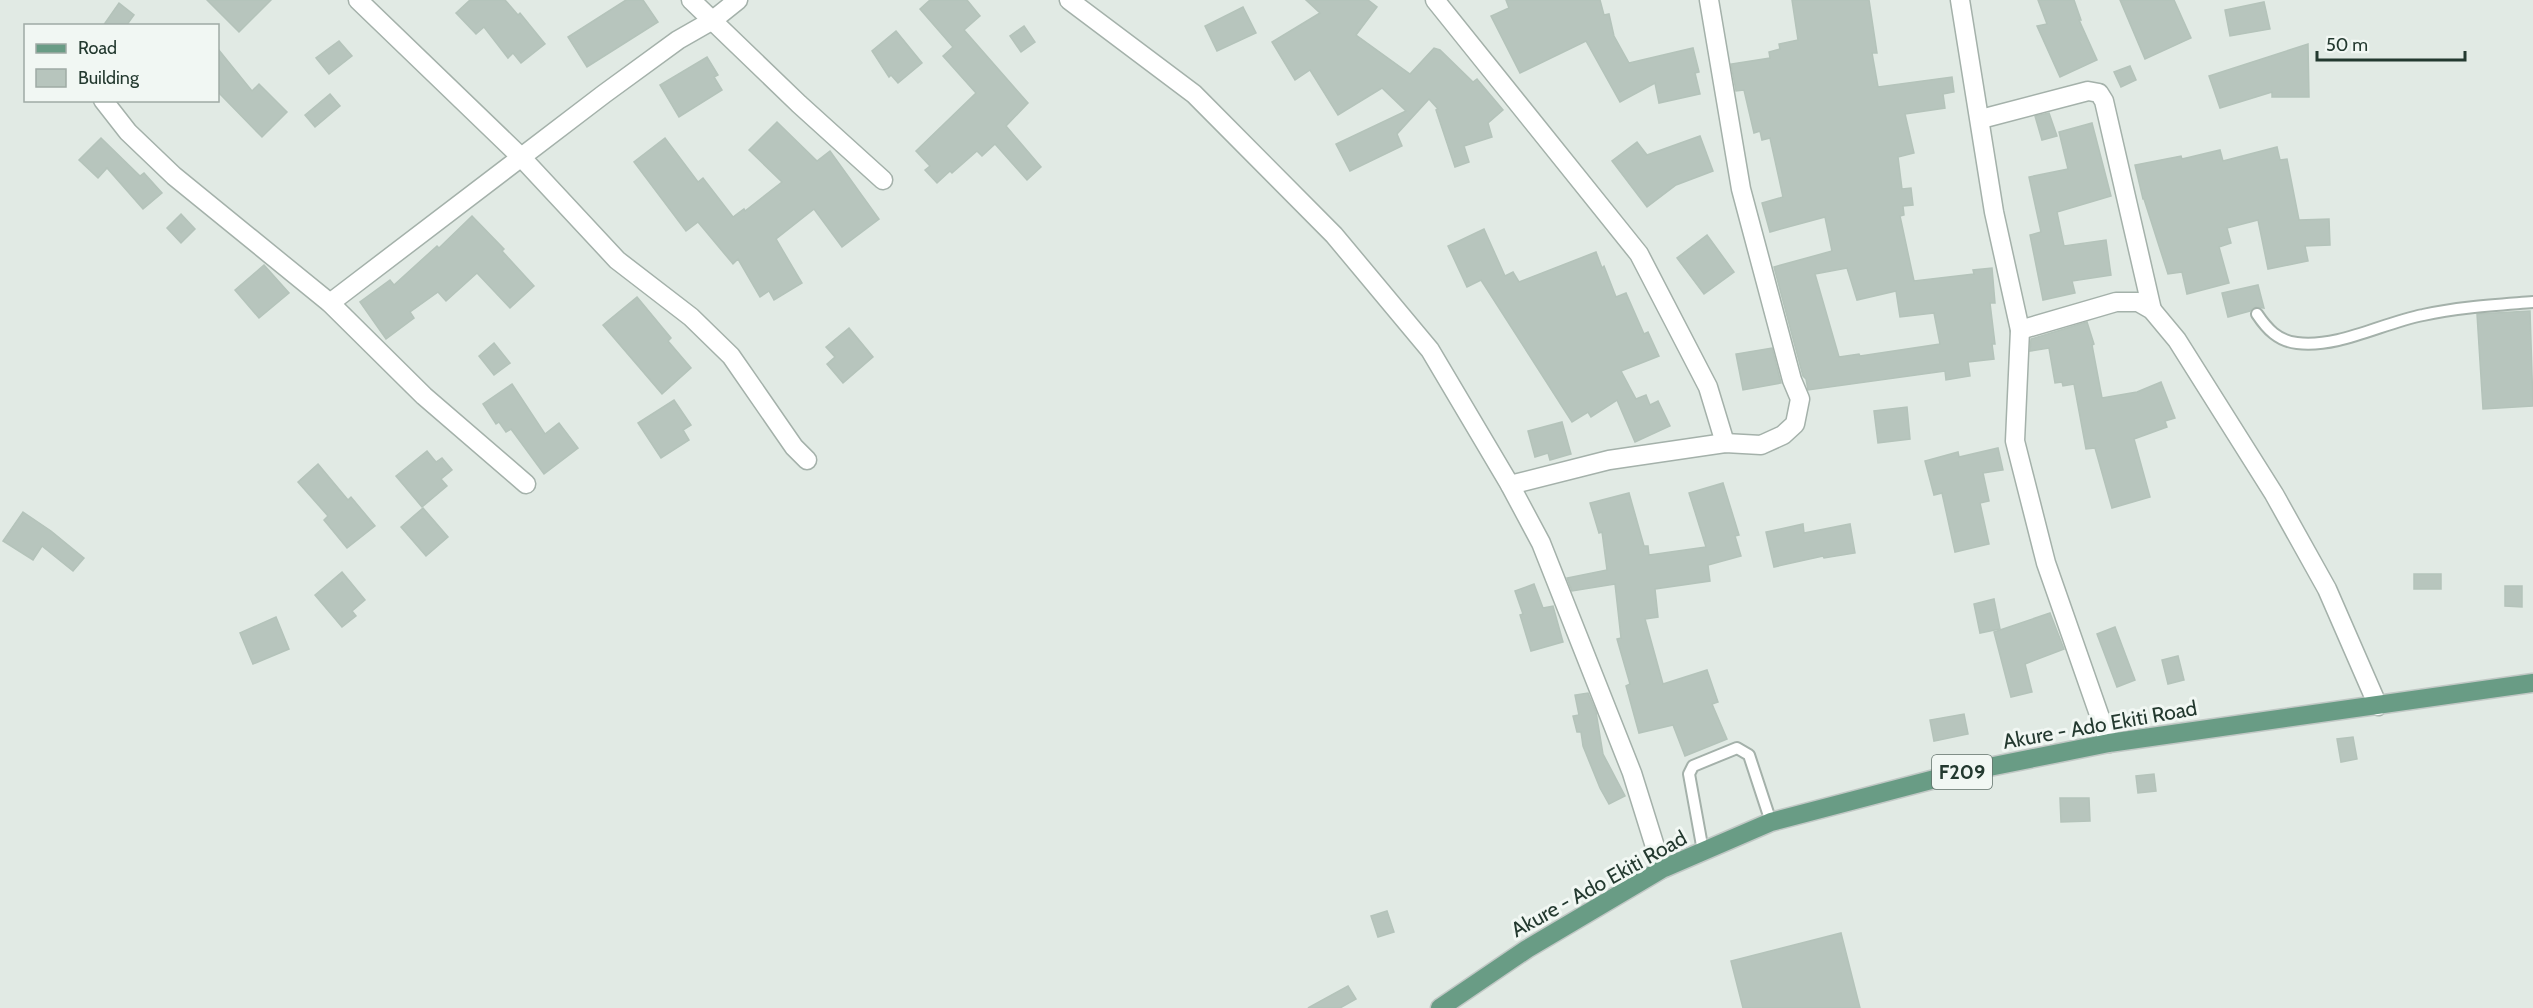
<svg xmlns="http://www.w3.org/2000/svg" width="2533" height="1008" font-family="Cabin,sans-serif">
  <rect width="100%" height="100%" fill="#e1eae4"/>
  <g fill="#b7c5bd" stroke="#b4c3ba" stroke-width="1.5" fill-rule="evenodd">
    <polygon points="207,0 271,0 239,32"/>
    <polygon points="470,0 505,0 518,15 520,13 545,44 521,63 513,53 508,58 484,27 476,34 456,13"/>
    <polygon points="626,0 643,0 658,22 587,67 568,37"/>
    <polygon points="930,0 967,0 980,16 964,30 1028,103 1006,126 1041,167 1027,180 995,144 982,156 977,151 952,173 950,171 937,183 925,170 930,166 916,151 976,93 943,56 953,47 920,9"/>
    <polygon points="1306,0 1368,0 1377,7 1356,35 1410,74 1434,48 1440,50 1473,82 1477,79 1503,110 1488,123 1492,137 1464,146 1469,162 1455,167 1436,110 1438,109 1429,99 1397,134 1402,146 1350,171 1336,144 1406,111 1382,88 1338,115 1310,70 1295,80 1272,42 1320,13"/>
    <polygon points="1506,0 1600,0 1604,15 1609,14 1614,36 1629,63 1693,48 1699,72 1695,73 1700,94 1659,103 1655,83 1620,102 1586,41 1520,73 1491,16 1509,8"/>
    <path d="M 1792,0 L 1869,0 L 1877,53 L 1872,53 L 1878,87 L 1952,77 L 1954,92 L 1943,94 L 1945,108 L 1905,114 L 1914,153 L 1898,157 L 1902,189 L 1911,188 L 1913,205 L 1903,206 L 1904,215 L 1900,216 L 1914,281 L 1974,274 L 1973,270 L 1992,268 L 1995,303 L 1990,303 L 1995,344 L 1992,344 L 1994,359 L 1968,362 L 1970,376 L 1946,380 L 1945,371 L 1808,390 L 1806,379 L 1803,376 L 1774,267 L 1832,251 L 1825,217 L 1770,232 L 1762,203 L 1783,197 L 1770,138 L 1762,140 L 1760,131 L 1754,133 L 1744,90 L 1736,91 L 1731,64 L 1770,58 L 1769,52 L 1780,49 L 1779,44 L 1798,40 ZM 1847,268 L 1857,300 L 1896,291 L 1900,317 L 1934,313 L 1940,344 L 1860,356 L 1859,354 L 1839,357 L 1815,274 Z"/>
    <polygon points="2038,0 2074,0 2081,20 2079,20 2097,60 2060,77 2037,26 2047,24"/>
    <polygon points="2120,0 2174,0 2191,38 2145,59"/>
    <polygon points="2264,2 2270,29 2230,36 2225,10"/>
    <polygon points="119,3 134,15 126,26 103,26"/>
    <polygon points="1243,7 1256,33 1217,51 1205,26"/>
    <polygon points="1024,26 1035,42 1021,52 1010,36"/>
    <polygon points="896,31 922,63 898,83 891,75 889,77 872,51"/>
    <polygon points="339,41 352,56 329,74 316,58"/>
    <polygon points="2308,44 2309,97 2272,97 2272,92 2220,108 2209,76"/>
    <polygon points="218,49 252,91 259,84 287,112 262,137 218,92"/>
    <polygon points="707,57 718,75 714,77 722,90 679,117 660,85"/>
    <polygon points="2130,66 2136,80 2121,87 2114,72"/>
    <polygon points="330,94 340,106 315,127 305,115"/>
    <polygon points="2049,113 2057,136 2042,140 2035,116"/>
    <polygon points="777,122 817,161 830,151 879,219 842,247 814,209 776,239 802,283 774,300 769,291 760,297 738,259 733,264 698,222 686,231 634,162 665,138 698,182 703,178 733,217 744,209 745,211 782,182 749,150"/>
    <polygon points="2092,123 2111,196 2057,212 2064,246 2106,240 2111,275 2072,281 2075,293 2043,300 2030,235 2041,232 2029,177 2068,169 2059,132"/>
    <polygon points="1700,136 1713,171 1676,185 1647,207 1612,161 1637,142 1647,155"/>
    <polygon points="101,138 140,176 144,173 162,193 143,209 107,168 98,178 79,160"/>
    <polygon points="2277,147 2280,160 2287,159 2299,220 2329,219 2330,245 2305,246 2308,261 2268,269 2258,220 2227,228 2231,243 2219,247 2229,283 2187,294 2182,272 2168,274 2144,199 2143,199 2135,165 2181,156 2182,159 2220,150 2223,161"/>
    <polygon points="181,214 195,229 181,243 167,228"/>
    <polygon points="472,216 504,249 502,251 534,286 510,308 477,273 446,301 438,292 410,312 414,318 386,339 360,302 390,280 394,285 437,246 439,248"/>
    <polygon points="1484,229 1505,276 1513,272 1519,282 1596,252 1602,268 1604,266 1616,297 1626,293 1644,334 1648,332 1659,356 1621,371 1636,399 1646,395 1650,405 1658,401 1670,426 1635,442 1617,400 1591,417 1588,412 1572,422 1481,280 1467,287 1448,246"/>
    <polygon points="1707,235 1734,272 1704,294 1677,258"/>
    <polygon points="264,265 289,293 259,318 235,290"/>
    <polygon points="2258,285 2264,308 2256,307 2250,311 2228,317 2222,293"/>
    <polygon points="637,297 671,338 668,341 691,368 662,394 603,325"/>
    <polygon points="2530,311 2533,406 2483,409 2477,314"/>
    <polygon points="2087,322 2094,344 2092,345 2102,398 2137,392 2161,382 2175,418 2165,421 2167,427 2134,439 2150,497 2112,508 2095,448 2086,449 2074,384 2063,386 2062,382 2055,383 2049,348 2030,351 2031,339"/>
    <polygon points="849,328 873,357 843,383 827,364 835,357 826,347"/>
    <polygon points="494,343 510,363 494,375 479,356"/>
    <polygon points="1772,348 1781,383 1743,390 1736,354"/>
    <polygon points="512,384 545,434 559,423 578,448 544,474 511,429 506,432 499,422 496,424 483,404"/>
    <polygon points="674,400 691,425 683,430 689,440 661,458 638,423"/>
    <polygon points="1907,407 1910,439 1878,443 1874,411"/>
    <polygon points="1562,422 1571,454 1550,460 1548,453 1535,457 1528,431"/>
    <polygon points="1998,448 2003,470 1983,473 1989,501 1980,503 1989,544 1955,552 1942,493 1934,495 1925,461 1958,452 1959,457"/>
    <polygon points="427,451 436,462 442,458 452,470 441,479 447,486 422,507 396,476"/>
    <polygon points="318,464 348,500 351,497 375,526 347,548 324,520 328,516 298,482"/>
    <polygon points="1723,483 1739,535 1735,536 1741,556 1708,565 1710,581 1655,589 1658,617 1645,619 1663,684 1707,670 1718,702 1712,704 1727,739 1685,756 1673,725 1639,733 1626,686 1630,684 1617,639 1621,638 1615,584 1572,591 1567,578 1607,570 1602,532 1599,533 1590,503 1629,493 1644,546 1648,546 1649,555 1706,547 1689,493"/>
    <polygon points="423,508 448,537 426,556 401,527"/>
    <polygon points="23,512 51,531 84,558 73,571 42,546 33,560 3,541"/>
    <polygon points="1803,524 1804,533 1850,524 1855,553 1824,558 1823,556 1774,567 1766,532"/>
    <polygon points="342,572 365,600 352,611 356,616 342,627 315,595"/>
    <rect x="2414" y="574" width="27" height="15"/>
    <polygon points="1534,584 1543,608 1553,606 1563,642 1531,651 1520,615 1523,614 1515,591"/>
    <polygon points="2505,586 2522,586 2522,607 2505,606"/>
    <polygon points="1994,599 2000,629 1980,633 1974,604"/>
    <polygon points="2050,613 2064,649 2025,664 2032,692 2011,697 1994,632"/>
    <polygon points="276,617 289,649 253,664 240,633"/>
    <polygon points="2115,627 2135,680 2117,687 2097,634"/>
    <polygon points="2178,656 2184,680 2168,684 2162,660"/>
    <polygon points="1588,693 1596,712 1603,754 1625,796 1609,804 1600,788 1583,746 1581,732 1577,732 1573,716 1579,715 1575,695"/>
    <polygon points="1964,714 1968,734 1934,741 1930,720"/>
    <polygon points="2353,737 2357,759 2341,762 2337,739"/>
    <polygon points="2154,774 2156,791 2138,793 2136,776"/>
    <polygon points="2060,798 2089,798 2090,821 2061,822"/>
    <polygon points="1387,911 1394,932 1378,937 1371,916"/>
    <polygon points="1841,933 1860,1008 1743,1008 1731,961"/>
    <polygon points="1348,986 1356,999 1340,1008 1308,1008"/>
  </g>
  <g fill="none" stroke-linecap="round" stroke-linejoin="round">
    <g stroke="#a4b1aa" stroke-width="14">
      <g id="lane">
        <path d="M 2257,314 C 2267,329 2278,341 2297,343 C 2339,348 2382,323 2423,315 C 2459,307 2496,305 2533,302"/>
        <polyline points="1703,851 1689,774 1693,766 1737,748 1749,755 1771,822"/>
      </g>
    </g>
    <g stroke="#a4b1aa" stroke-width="21">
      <g id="street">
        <polyline points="358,0 522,158 617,260 691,317 731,356 794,447 807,460"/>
        <polyline points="691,0 799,104 883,180"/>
        <polyline points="1069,0 1194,94 1334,235 1430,350 1510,485 1541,543 1632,773 1662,869"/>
        <polyline points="1435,0 1639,254 1708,387 1725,443"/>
        <polyline points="1960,0 1994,212 2020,330 2015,441 2046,563 2109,743"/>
        <polyline points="103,100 128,132 174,176 330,303 424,396 526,484"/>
        <polyline points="1981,119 2088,91 2099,93 2104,101 2152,310"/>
        <polyline points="330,303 604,94 678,40 713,20 738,0"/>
        <polyline points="2020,330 2116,302 2138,302 2152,310 2177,340 2274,494 2327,589 2378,706"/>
        <polyline points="1510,485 1609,460 1725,443 1761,445 1783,435 1795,424 1800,399 1792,380 1741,189 1709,0"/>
      </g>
    </g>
    <g stroke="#c1c8c5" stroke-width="21">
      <polyline id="primary" points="1440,1008 1527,949 1662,869 1771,822 1954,774 2109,743 2533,683"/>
    </g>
    <use href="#lane" stroke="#fff" stroke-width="10"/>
    <use href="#street" stroke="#fff" stroke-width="18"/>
    <use href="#primary" stroke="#699c85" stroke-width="18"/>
  </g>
  <g text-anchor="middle" stroke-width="6" stroke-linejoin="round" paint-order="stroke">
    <rect fill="#f1f7f3" stroke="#61726a" stroke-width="1.5" x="1932" y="755" width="60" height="34" rx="4.5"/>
    <g font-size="20" font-weight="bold" fill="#23392f">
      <text x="1962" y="779">F209</text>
    </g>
    <g font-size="21" fill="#23392f" stroke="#f1f7f3">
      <text transform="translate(2100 725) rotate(-10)" y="7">Akure - Ado Ekiti Road</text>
      <text transform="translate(1599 884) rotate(-29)" y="7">Akure - Ado Ekiti Road</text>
    </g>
  </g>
  <rect x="24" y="24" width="195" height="78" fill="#f1f7f3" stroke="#9faba5" stroke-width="1.5"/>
  <rect x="36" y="44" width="30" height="9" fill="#699c85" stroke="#9faba5" stroke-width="1.5"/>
  <text x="78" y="54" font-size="18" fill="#23392f">Road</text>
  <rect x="36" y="69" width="30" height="18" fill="#b7c5bd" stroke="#9faba5" stroke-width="1.5"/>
  <text x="78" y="84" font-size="18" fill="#23392f">Building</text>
  <path d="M2317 51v9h148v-9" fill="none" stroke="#23392f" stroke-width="3"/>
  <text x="2326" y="51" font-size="18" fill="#23392f" stroke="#f1f7f3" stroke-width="4.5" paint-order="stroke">50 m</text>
</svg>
